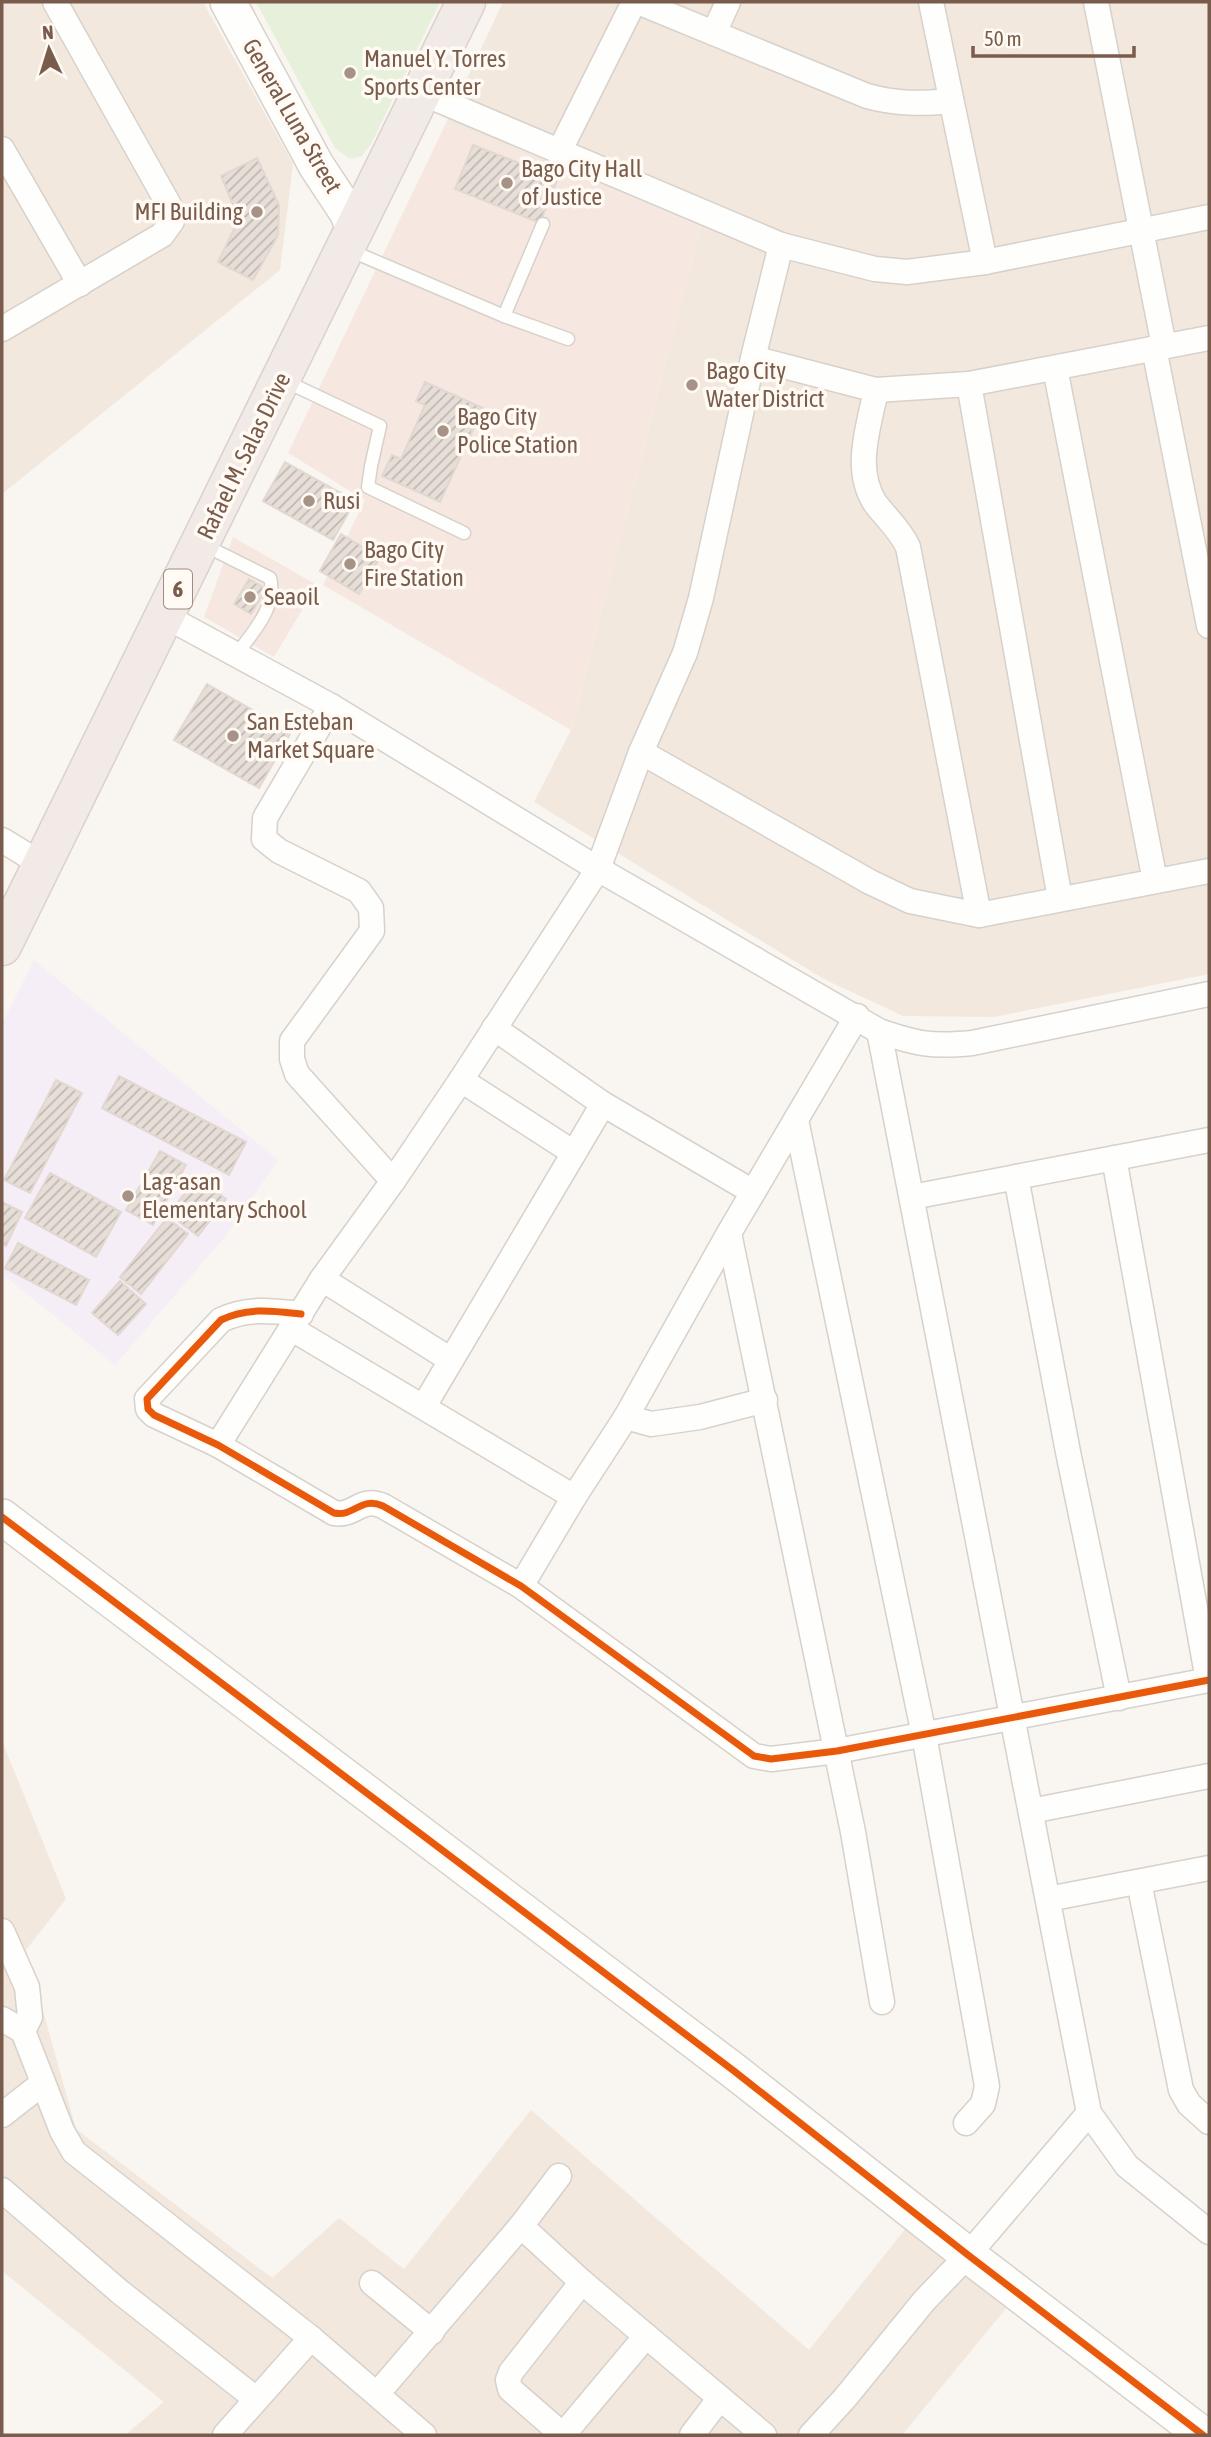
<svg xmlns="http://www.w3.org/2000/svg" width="1211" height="2437" font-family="'Asap Condensed',sans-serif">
  <defs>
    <pattern id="building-hatch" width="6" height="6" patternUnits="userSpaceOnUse" patternTransform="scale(1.75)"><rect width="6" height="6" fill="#e6ded7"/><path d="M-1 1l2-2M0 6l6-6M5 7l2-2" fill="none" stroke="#bfb7b1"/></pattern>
  </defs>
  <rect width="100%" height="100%" fill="#f9f5f0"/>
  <g fill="#f2e8de">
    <polygon points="2,2 203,2 293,164 280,270 2,494"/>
    <polygon points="503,2 1209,2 1209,974 994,1017 903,1016 824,979 534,802 571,730 701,226 446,123"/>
    <polygon points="2,1741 66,1899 26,1950 76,2129 272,2278 339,2218 404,2269 531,2110 809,2350 906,2228 1008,2306 902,2435 125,2435 164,2402 2,2271"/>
  </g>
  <g fill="#f6e8e1">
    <polygon points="446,123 701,226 571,730 323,585 365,500 288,453"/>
    <polygon points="233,537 317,585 274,657 204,617"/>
  </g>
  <polygon fill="#f6eef6" points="34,960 278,1160 229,1232 115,1365 2,1274 2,1024"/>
  <polygon fill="#e7f0db" points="256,2 440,2 371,144 362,156 350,159 335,148"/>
  <g fill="url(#building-hatch)" stroke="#e2d8d2" stroke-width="2">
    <polygon points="473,145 558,178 540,223 455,189"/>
    <polygon points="257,158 279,205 278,235 253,280 218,262 239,219 221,176"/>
    <polygon points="425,382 483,408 440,502 382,476 392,455 401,459 425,405 416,401"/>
    <polygon points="285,462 355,501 333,540 263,501"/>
    <polygon points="341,534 380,557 359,594 320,571"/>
    <polygon points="249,579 266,589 251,614 234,604"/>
    <polygon points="207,684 291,732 259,788 174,740"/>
    <polygon points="119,1076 246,1142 229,1175 102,1108"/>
    <polygon points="56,1080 82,1093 30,1193 4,1180"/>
    <polygon points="160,1151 186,1165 153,1225 126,1210"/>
    <polygon points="50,1173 121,1212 96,1257 25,1218"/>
    <polygon points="197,1177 226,1199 198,1236 169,1214"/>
    <polygon points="2,1202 22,1212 6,1246 2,1244"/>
    <polygon points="167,1218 188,1234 141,1294 120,1277"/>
    <polygon points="18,1243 89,1280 76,1305 5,1268"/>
    <polygon points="120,1281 146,1304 118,1335 92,1313"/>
  </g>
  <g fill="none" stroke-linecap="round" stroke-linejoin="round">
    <g stroke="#d7d1cb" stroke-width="15">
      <g id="lane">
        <polyline points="349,250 504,316 568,339"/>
        <polyline points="504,316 543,224"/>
        <polyline points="285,381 380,426 371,466 368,487 464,533"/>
        <path d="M 204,545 L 270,578 C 278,606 252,633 237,654"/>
      </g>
    </g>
    <g stroke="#d7d1cb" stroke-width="27">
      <g id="street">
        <path d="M 638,2 L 867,96 C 896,104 921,104 951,101"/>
        <polyline points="931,2 985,262"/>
        <polyline points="1096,2 1164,346"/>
        <polyline points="714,33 728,2"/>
        <polyline points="422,93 781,245 875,269 907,272 985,262 1209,217"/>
        <polyline points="2,149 80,284"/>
        <polyline points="559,152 634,2"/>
        <polyline points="2,329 162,235 172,221 169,205 55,2"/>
        <polyline points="1154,348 1209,626"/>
        <polyline points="753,358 876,390 969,384 1209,338"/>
        <polyline points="1055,368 1155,881"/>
        <polyline points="969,384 1060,899"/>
        <path d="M 876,390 C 869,426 853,469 875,503 C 887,519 899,528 908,547 L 979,915"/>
        <path d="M 165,616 L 331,706 L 598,869 L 879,1031 C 917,1044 932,1047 972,1043 L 1209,994"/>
        <polyline points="331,706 265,818 264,839 279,851 359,891 371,908 372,931 292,1041 292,1059 297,1074 393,1181"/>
        <polyline points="641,752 870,882 910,901 979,915 1209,871"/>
        <polyline points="2,840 43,865"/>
        <polyline points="494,1028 603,1104 753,1192"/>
        <polyline points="879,1031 1089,2113 1127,2166 1209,2232"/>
        <polyline points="461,1080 574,1153"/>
        <polyline points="796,1120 924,1735 987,2086 983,2104 966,2123"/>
        <polyline points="1114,1158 1208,1680"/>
        <polyline points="1016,1177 1068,1452 1119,1698"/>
        <polyline points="912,1197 1209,1140"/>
        <polyline points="729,1233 853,1832 882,2002"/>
        <polyline points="322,1279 451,1360"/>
        <path d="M 301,1314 C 274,1311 247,1307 221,1320 L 147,1399 L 148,1409 L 154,1415 L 218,1445 L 334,1513 C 355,1517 360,1496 383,1506 L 521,1586 L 754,1756 L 771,1759 L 837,1751 L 1209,1680"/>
        <polyline points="292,1329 574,1497"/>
        <polyline points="424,1406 603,1104"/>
        <polyline points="626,1417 651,1424 700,1417 765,1400"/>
        <polyline points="218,1445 322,1279 393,1181 461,1080 598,869 641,752 685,653 701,598 753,358 781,245"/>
        <polyline points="521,1586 574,1497 626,1417 729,1233 857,1016"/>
        <polyline points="1031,1811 1209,1776"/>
        <polyline points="1139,1882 1181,2090 1189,2104 1209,2122"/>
        <polyline points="1048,1899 1209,1868"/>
        <polyline points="2,1931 27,1987 30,2017 23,2031"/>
        <polyline points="2,2019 23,2031 62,2131 74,2152 311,2338"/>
        <polyline points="2,2115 43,2083"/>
        <polyline points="2,2190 120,2292 256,2399"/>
        <polyline points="521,2226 559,2176"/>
        <polyline points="372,2283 432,2332"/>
        <polyline points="377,2394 521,2226 582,2282 764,2435"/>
        <polyline points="225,2435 311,2338 424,2435"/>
        <polyline points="563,2435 510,2389 508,2380 511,2372 582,2282"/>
        <polyline points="563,2435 646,2336"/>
        <polyline points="692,2435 720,2398"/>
        <polyline points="811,2435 845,2398 924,2301 968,2255 1089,2113"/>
      </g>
    </g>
    <g stroke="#d9d2cb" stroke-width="38">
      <g id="secondary">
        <polyline points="228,2 316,165 347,212 355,231"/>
        <polyline points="2,1517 734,2071 968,2255 1203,2435"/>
      </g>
    </g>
    <g stroke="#dad1cc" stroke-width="41">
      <polyline id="highway" points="2,946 466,2"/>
    </g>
    <use href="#lane" stroke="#fefefd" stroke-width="12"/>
    <use href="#street" stroke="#fefefd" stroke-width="24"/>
    <use href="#secondary" stroke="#fefefd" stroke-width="35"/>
    <use href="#highway" stroke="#f2eae7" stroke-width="38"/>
    <g stroke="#fffaf3" stroke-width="11">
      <g id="cycleway">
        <path d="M 301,1314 C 274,1311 247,1307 221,1320 L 147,1399 L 148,1409 L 154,1415 L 218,1445 L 334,1513 C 355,1517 360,1496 383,1506 L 521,1586 L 754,1756 L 771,1759 L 837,1751 L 1209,1680"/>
        <polyline points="2,1517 734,2071 968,2255 1203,2435"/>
      </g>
    </g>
    <use href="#cycleway" stroke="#e8590c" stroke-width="7"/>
  </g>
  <g fill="#a69286" stroke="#fffaf3" stroke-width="2.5">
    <circle cx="350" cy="73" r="7"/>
    <circle cx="507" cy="183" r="7"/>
    <circle cx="257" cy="212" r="7"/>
    <circle cx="692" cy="385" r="7"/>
    <circle cx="443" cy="431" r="7"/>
    <circle cx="309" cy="501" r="7"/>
    <circle cx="350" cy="564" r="7"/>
    <circle cx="250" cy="597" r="7"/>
    <circle cx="233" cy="736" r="7"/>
    <circle cx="128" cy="1196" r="7"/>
  </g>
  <g text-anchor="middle" stroke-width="7" stroke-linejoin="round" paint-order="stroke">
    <rect fill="#fffaf3" stroke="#a28b7f" stroke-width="2" x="164" y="569.5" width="28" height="39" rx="5"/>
    <g font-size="23" font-weight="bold" fill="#7a5c4d">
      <text x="178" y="597">6</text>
    </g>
    <g font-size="24" fill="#7a5c4d" stroke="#fffaf3" text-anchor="start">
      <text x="364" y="67">Manuel Y. Torres<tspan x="364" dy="28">Sports Center</tspan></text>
      <text x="521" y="177">Bago City Hall<tspan x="521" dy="28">of Justice</tspan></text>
      <text x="243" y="220" text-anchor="end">MFI Building</text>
      <text x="706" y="379">Bago City<tspan x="706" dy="28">Water District</tspan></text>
      <text x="457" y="425">Bago City<tspan x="457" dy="28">Police Station</tspan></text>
      <text x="323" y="509">Rusi</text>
      <text x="364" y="558">Bago City<tspan x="364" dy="28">Fire Station</tspan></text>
      <text x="264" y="605">Seaoil</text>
      <text x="247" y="730">San Esteban<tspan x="247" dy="28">Market Square</tspan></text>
      <text x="142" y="1190">Lag-asan<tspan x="142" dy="28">Elementary School</tspan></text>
    </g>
    <g font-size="24" fill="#7a5c4d" stroke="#fffaf3">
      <text transform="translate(292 116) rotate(60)" y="8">General Luna Street</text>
      <text transform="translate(244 456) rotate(-64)" y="8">Rafael M. Salas Drive</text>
    </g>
  </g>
  <rect width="1211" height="2437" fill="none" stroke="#7a5c4d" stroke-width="7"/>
  <g transform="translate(49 49) rotate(356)" stroke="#fffaf3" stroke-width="5" paint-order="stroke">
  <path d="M0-5L12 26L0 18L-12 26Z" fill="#7a5c4d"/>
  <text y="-10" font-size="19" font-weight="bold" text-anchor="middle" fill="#7a5c4d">N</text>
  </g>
  <path d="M973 46v10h161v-10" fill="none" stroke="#7a5c4d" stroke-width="3.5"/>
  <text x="984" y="46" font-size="21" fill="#7a5c4d" stroke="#fffaf3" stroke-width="5" paint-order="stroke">50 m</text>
</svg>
